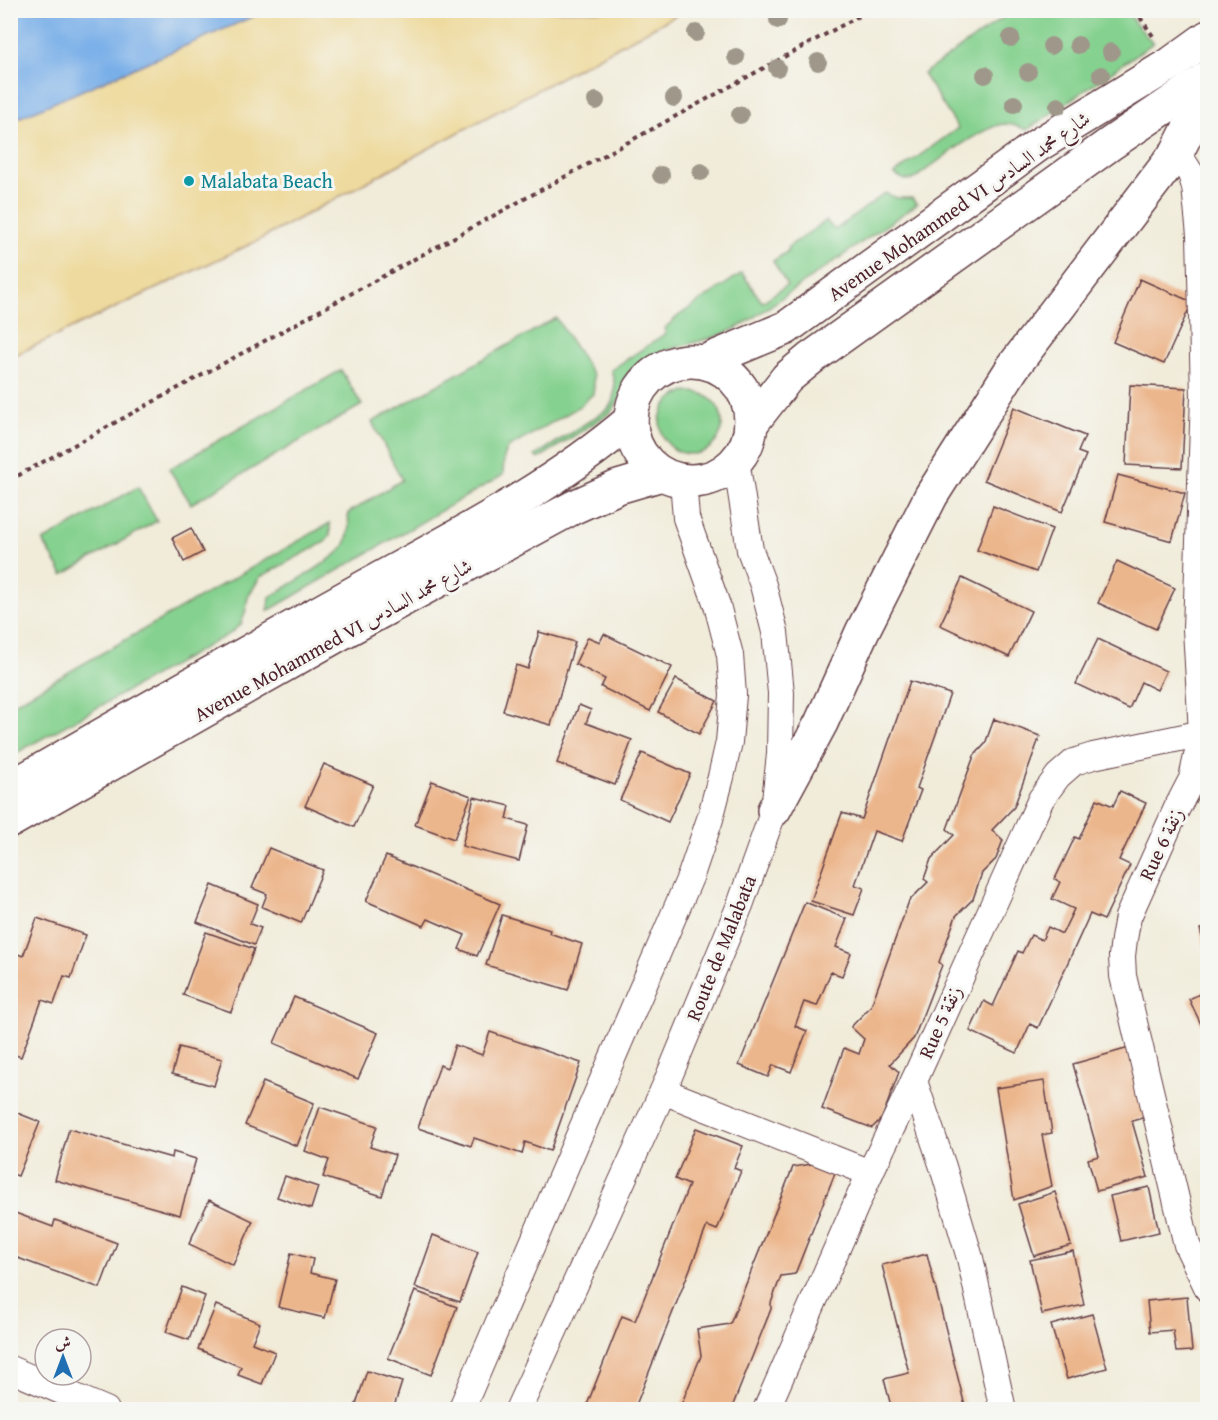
<svg xmlns="http://www.w3.org/2000/svg" width="1218" height="1420" font-family="'Gentium Book Plus',Amiri,serif">
  <rect width="100%" height="100%" fill="#f6f6f2"/>
  <filter id="ink" filterUnits="userSpaceOnUse"><feTurbulence type="fractalNoise" baseFrequency=".0167" numOctaves="2"/><feDisplacementMap in="SourceGraphic" scale="12" xChannelSelector="R" yChannelSelector="G"/><feConvolveMatrix kernelMatrix="1 2 1 2 8 2 1 2 1" color-interpolation-filters="sRGB"/></filter>
  <filter id="wash" filterUnits="userSpaceOnUse"><feTurbulence type="fractalNoise" baseFrequency=".008" numOctaves="4" result="noise"/><feDisplacementMap in="SourceGraphic" scale="24" xChannelSelector="R" yChannelSelector="G"/><feGaussianBlur stdDeviation="1.35" result="paint"/><feColorMatrix in="noise" values="0 0 0 0 0 0 0 0 0 0 0 0 0 0 0 0 0 1.4 0 .05"/><feComposite in="paint" operator="in"/></filter>
  <g filter="url(#wash)">
    <rect width="100%" height="100%" fill="#f1ecda"/>
    <g fill="#85d18f" stroke="#68785d" stroke-width="1.5">
      <path d="M 1014,10 L 1127,11 L 1135,23 L 1153,43 L 1027,130 C 1020,127 1011,124 1004,124 C 982,126 933,165 914,179 C 906,182 901,178 894,174 L 958,128 L 923,74 Z"/>
      <path d="M 885,193 L 897,198 L 912,198 L 917,204 L 744,324 C 729,333 713,338 696,342 C 677,348 655,351 640,366 C 626,379 623,399 610,413 L 538,459 L 535,456 L 608,409 C 617,397 616,384 611,370 L 666,333 L 664,329 L 678,316 L 742,273 L 762,302 L 787,285 L 773,261 L 787,252 L 788,247 L 826,221 L 835,230 Z"/>
      <path d="M 556,318 L 593,375 L 594,387 L 593,394 L 579,407 L 508,448 L 504,457 L 503,475 L 268,611 L 270,597 C 284,588 338,558 344,546 C 350,535 349,525 348,513 L 402,480 L 372,422 Z"/>
      <polygon points="341,370 362,405 191,504 169,469"/>
      <circle cx="691" cy="423" r="31"/>
      <polygon points="138,487 157,521 63,575 43,541"/>
      <polygon points="330,523 330,536 325,542 260,577 248,597 245,613 241,624 231,633 11,756 11,705"/>
    </g>
    <polygon fill="#eeda9e" stroke="#9c7c64" stroke-width="1.5" points="266,11 684,11 257,241 11,357 11,121"/>
    <polygon fill="#79afe8" stroke="#62678a" stroke-width="1.5" points="11,10 266,10 266,11 11,121"/>
    <g id="blocks">
      <g fill="#ecb68c">
        <polygon points="1140,279 1192,302 1164,364 1113,342"/>
        <polygon points="1130,385 1186,388 1182,468 1126,465"/>
        <polygon points="1014,407 1085,436 1078,452 1086,455 1062,512 984,480"/>
        <polygon points="1118,475 1185,493 1172,541 1105,522"/>
        <polygon points="993,506 1052,529 1036,572 977,550"/>
        <polygon points="191,528 203,552 184,562 172,538"/>
        <polygon points="1117,561 1175,588 1156,629 1098,603"/>
        <polygon points="962,578 1031,611 1009,657 940,625"/>
        <polygon points="539,632 575,642 551,725 503,711 516,665 528,669"/>
        <polygon points="604,634 672,667 650,711 601,687 605,679 575,664 588,637 600,642"/>
        <polygon points="1098,639 1166,671 1157,690 1141,682 1129,709 1076,684"/>
        <polygon points="676,679 717,701 699,734 658,712"/>
        <polygon points="910,681 950,694 917,788 921,790 902,841 874,831 855,885 864,888 854,915 811,901 842,813 862,819"/>
        <polygon points="579,705 591,710 586,723 632,740 615,785 557,763"/>
        <polygon points="994,719 1040,736 1014,807 992,830 1003,840 996,859 982,873 973,899 956,916 939,962 942,965 914,1038 890,1064 899,1072 882,1118 872,1128 822,1109 844,1048 859,1054 864,1039 851,1027 871,1006 909,901 928,882 924,879 931,859 954,835 947,829 974,756 985,744"/>
        <polygon points="642,753 690,774 668,822 620,800"/>
        <polygon points="324,764 373,785 354,827 305,806"/>
        <polygon points="432,781 471,796 454,839 415,825"/>
        <polygon points="1120,791 1146,803 1119,860 1130,865 1104,920 1090,914 1038,1028 1030,1024 1017,1053 970,1031 984,1001 993,1006 1018,951 1022,953 1031,935 1042,940 1048,927 1062,934 1074,909 1052,899 1060,882 1055,879 1075,837 1079,839 1097,799 1113,806"/>
        <polygon points="474,797 510,806 507,819 528,825 519,861 462,846"/>
        <polygon points="269,848 323,870 301,923 262,907 267,894 252,888"/>
        <polygon points="386,856 500,904 477,956 459,949 465,935 428,919 424,926 366,901"/>
        <polygon points="212,885 258,904 250,924 261,928 254,945 197,922"/>
        <polygon points="805,902 847,919 836,947 851,953 842,976 831,972 817,1006 804,1002 795,1026 807,1031 791,1072 773,1065 768,1077 739,1065"/>
        <polygon points="502,915 550,930 549,933 582,944 568,990 486,965"/>
        <polygon points="37,918 86,935 71,978 64,976 54,1004 42,1000 21,1057 10,1053 10,951 23,956"/>
        <polygon points="1208,927 1208,956 1207,956 1200,929"/>
        <polygon points="206,932 254,949 231,1012 183,995"/>
        <polygon points="1208,990 1208,1039 1189,999"/>
        <polygon points="294,997 378,1033 358,1079 274,1043"/>
        <polygon points="490,1032 581,1063 550,1151 525,1142 522,1154 474,1138 471,1146 418,1128 440,1065 447,1068 455,1045 482,1055"/>
        <polygon points="179,1047 222,1059 214,1086 172,1074"/>
        <polygon points="1129,1048 1149,1116 1132,1121 1148,1177 1097,1191 1088,1159 1099,1156 1073,1064"/>
        <polygon points="1044,1081 1052,1133 1042,1135 1052,1186 1014,1200 996,1088"/>
        <polygon points="263,1082 314,1103 297,1146 245,1125"/>
        <polygon points="320,1107 377,1126 370,1147 395,1155 382,1196 323,1177 329,1160 305,1151"/>
        <polygon points="10,1110 40,1122 18,1176 10,1173"/>
        <polygon points="696,1128 743,1146 734,1168 741,1171 717,1230 707,1226 634,1410 585,1410 622,1316 635,1321 689,1185 675,1179"/>
        <polygon points="69,1129 172,1158 173,1152 196,1159 180,1215 55,1180"/>
        <polygon points="812,1164 835,1173 795,1274 781,1276 771,1303 771,1309 731,1410 730,1408 729,1410 679,1410 701,1356 697,1329 730,1324 793,1167"/>
        <polygon points="285,1176 318,1187 311,1209 277,1197"/>
        <polygon points="1149,1187 1159,1232 1121,1241 1110,1196"/>
        <polygon points="1055,1192 1071,1245 1034,1256 1018,1204"/>
        <polygon points="209,1200 253,1221 233,1265 189,1244"/>
        <polygon points="10,1211 53,1227 55,1220 117,1243 100,1288 15,1257 12,1263 10,1262"/>
        <polygon points="433,1235 478,1252 460,1302 415,1287"/>
        <polygon points="1073,1251 1084,1305 1042,1314 1030,1260"/>
        <polygon points="291,1253 313,1259 310,1273 335,1279 325,1318 278,1307"/>
        <polygon points="927,1254 966,1410 892,1410 884,1379 909,1373 882,1265"/>
        <polygon points="182,1287 205,1296 189,1340 166,1332"/>
        <polygon points="415,1291 457,1307 431,1375 388,1358"/>
        <polygon points="1187,1297 1192,1351 1176,1352 1173,1330 1150,1332 1147,1301"/>
        <polygon points="216,1305 260,1323 252,1343 275,1352 262,1384 238,1375 241,1367 198,1349"/>
        <polygon points="1092,1314 1107,1368 1067,1379 1051,1325"/>
        <polygon points="367,1371 402,1382 393,1410 354,1410"/>
      </g>
    </g>
  </g>
  <g filter="url(#ink)">
    <use href="#blocks" fill-opacity="0" stroke="#633e45" stroke-width="1.5"/>
    <g fill="none" stroke-linecap="round" stroke-linejoin="round">
      <g stroke="#633e45" stroke-width="28">
        <g id="minor">
          <polyline points="1177,152 1191,174 1195,187 1200,235 1204,396 1196,629 1202,733 1192,779 1177,808 1128,917 1124,939 1122,956 1123,976 1187,1245 1208,1289"/>
          <polyline points="914,1081 943,1167 970,1258 1003,1410"/>
          <polyline points="663,1091 870,1173"/>
          <polyline points="10,1369 106,1410"/>
          <polyline points="461,1410 691,875 710,819 721,777 729,742 733,695 730,655 717,605 686,518 683,480"/>
          <polyline points="518,1410 663,1091 740,905 774,810 780,754 781,693 775,632 763,585 750,550 736,460"/>
          <polyline points="766,1410 870,1173 914,1081 1041,799 1058,776 1074,762 1093,756 1208,732"/>
        </g>
      </g>
      <g stroke="#633e45" stroke-width="36">
        <g id="major">
          <circle cx="691" cy="421" r="60"/>
          <polyline points="704,362 786,328 1038,145 1172,63 1208,37"/>
          <polyline points="751,424 787,378 810,359 1110,144 1208,78"/>
          <path d="M 10,788 C 124,722 239,657 354,593 C 449,540 548,491 631,420"/>
          <polyline points="774,810 821,723 862,632 931,496 1013,367 1177,152 1193,120 1206,79"/>
          <polyline points="10,821 341,633 574,507 618,487 662,474"/>
        </g>
      </g>
      <g stroke="#633e45" stroke-width="4" stroke-dasharray="4.5 4.5" stroke-linecap="butt">
        <polyline points="1135,10 1155,39"/>
        <polyline points="10,480 870,10"/>
        <polyline points="1200,1410 1208,1408"/>
      </g>
      <use href="#minor" stroke="#fff" stroke-width="26"/>
      <use href="#major" stroke="#fff" stroke-width="33"/>
    </g>
    <g fill="#9f988a">
      <circle cx="778" cy="20" r="9"/>
      <circle cx="696" cy="33" r="9"/>
      <circle cx="1011" cy="38" r="9"/>
      <circle cx="1078" cy="45" r="9"/>
      <circle cx="1051" cy="46" r="9"/>
      <circle cx="1111" cy="52" r="9"/>
      <circle cx="736" cy="57" r="9"/>
      <circle cx="818" cy="62" r="9"/>
      <circle cx="777" cy="68" r="9"/>
      <circle cx="1028" cy="72" r="9"/>
      <circle cx="985" cy="75" r="9"/>
      <circle cx="1101" cy="75" r="9"/>
      <circle cx="674" cy="98" r="9"/>
      <circle cx="596" cy="101" r="9"/>
      <circle cx="1014" cy="104" r="9"/>
      <circle cx="1058" cy="106" r="9"/>
      <circle cx="740" cy="115" r="9"/>
      <circle cx="701" cy="172" r="9"/>
      <circle cx="661" cy="175" r="9"/>
    </g>
  </g>
  <circle fill="#0f9aa8" stroke="#f6f6f2" stroke-width="2" cx="189" cy="181" r="6"/>
  <g text-anchor="middle" stroke-width="6" stroke-linejoin="round" paint-order="stroke">
    <g font-size="20" fill="#0d838f" stroke="#f6f6f2" text-anchor="start">
      <text x="201" y="188">Malabata Beach</text>
    </g>
    <g font-size="20" fill="#4a1f2b" stroke="#f6f6f2">
      <text transform="translate(959 206) rotate(-35)" y="7">Avenue Mohammed VI شارع محمد السادس</text>
      <text transform="translate(333 640) rotate(-29)" y="7">Avenue Mohammed VI شارع محمد السادس</text>
      <text transform="translate(1161 844) rotate(-65)" y="7">Rue 6 زنقة</text>
      <text transform="translate(721 948) rotate(-68)" y="7">Route de Malabata</text>
      <text transform="translate(940 1022) rotate(-66)" y="7">Rue 5 زنقة</text>
    </g>
  </g>
  <rect width="1218" height="1420" fill="none" stroke="#f6f6f2" stroke-width="36"/>
  <g transform="translate(63 1357)"><circle r="28" fill="#f6f6f2" stroke="#b1a0a2" stroke-width="1.5"/>
  <path d="M0-4.5L10 22L0 15L-10 22Z" fill="#1f6fb2"/>
  <text y="-9" font-size="16" font-weight="bold" text-anchor="middle" fill="#4a1f2b">ش</text>
  </g>
</svg>
